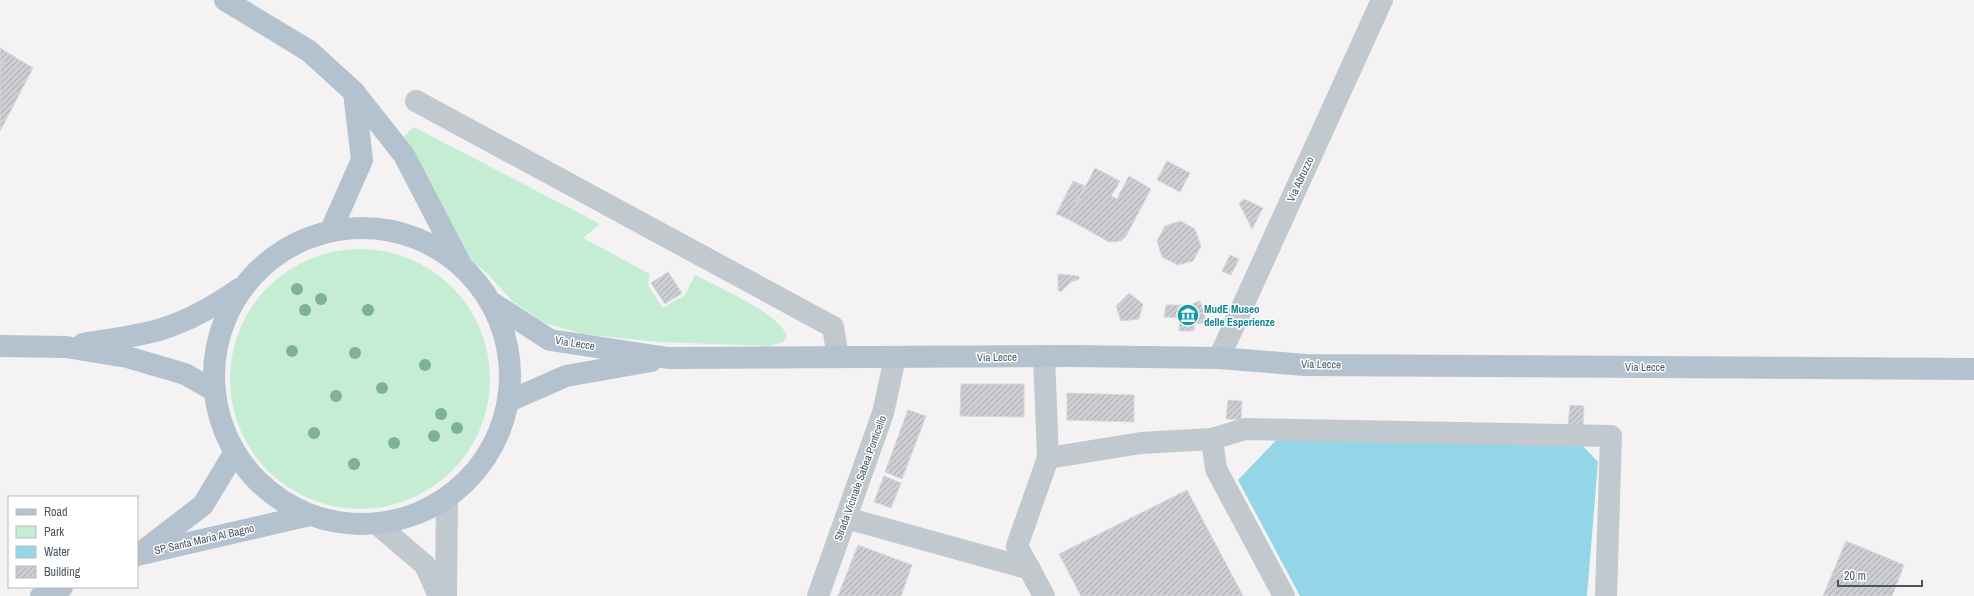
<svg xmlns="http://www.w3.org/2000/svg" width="1974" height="596" font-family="'Archivo Narrow',sans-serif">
  <defs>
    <pattern id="building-hatch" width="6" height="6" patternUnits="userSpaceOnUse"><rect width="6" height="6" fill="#ccced4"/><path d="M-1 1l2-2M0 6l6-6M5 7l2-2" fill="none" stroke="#a8aaaf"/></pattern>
  </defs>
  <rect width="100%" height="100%" fill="#f4f2f2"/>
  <g fill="#c4edd4">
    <path d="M 414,127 L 600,224 L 583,238 L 650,274 L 648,285 L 663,308 L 685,295 L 695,275 C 717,287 779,313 787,336 L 783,342 L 769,346 L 658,342 L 582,334 L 545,323 L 512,301 L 487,273 L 466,257 L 435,206 L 404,136 Z"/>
    <circle cx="360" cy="379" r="130"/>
  </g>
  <polygon fill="#94d6e7" points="1280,436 1579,442 1598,462 1587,596 1300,596 1238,480"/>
  <g fill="url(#building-hatch)" stroke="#d6d8dc">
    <polygon points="0,48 8,53 0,69"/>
    <polygon points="8,53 33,68 0,131 0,69"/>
    <polygon points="1167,161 1190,173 1180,192 1157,180"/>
    <polygon points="1095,168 1120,181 1111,196 1117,199 1129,176 1151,189 1126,236 1121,241 1109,242 1068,219"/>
    <polygon points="1073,181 1085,186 1068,219 1056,214"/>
    <polygon points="1244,199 1263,208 1252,229 1239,203"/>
    <polygon points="1180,221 1195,229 1201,246 1193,261 1178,265 1162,257 1157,241 1165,226"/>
    <polygon points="1230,255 1239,259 1231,275 1222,271"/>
    <polygon points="668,272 682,293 665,304 651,283"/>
    <polygon points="1058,274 1079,276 1079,279 1071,282 1061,292 1058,290"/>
    <polygon points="1129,293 1143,304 1139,319 1121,321 1116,306"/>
    <polygon points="1200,301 1207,322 1194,324 1194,331 1179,331 1180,318 1164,317 1166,305 1189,305"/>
    <polygon points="961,384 1024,384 1024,417 960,416"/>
    <polygon points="1067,393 1134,395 1134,422 1067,420"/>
    <polygon points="1228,400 1242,401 1241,420 1226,419"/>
    <polygon points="1570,405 1584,406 1583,426 1568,425"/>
    <polygon points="908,410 926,416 902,479 885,472"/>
    <polygon points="884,476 901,483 891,508 874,502"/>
    <polygon points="1187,490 1243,596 1081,596 1059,554"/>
    <polygon points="1846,541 1904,565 1892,596 1823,596"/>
    <polygon points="858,545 912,565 901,596 838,596"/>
  </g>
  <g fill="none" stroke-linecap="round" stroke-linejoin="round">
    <g stroke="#c1c9cf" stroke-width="22">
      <polyline points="416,101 833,327 838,357"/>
      <polyline points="1044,356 1048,458 1017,546 1044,596"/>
      <polyline points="1219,358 1382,0"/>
      <polyline points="1212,439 1216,469 1284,596"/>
      <polyline points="1048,458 1141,443 1212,439 1245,429 1611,436 1606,596"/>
      <polyline points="846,518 1030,569"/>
      <polyline points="377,524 425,565 439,596"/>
      <polyline points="446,596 447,499"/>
      <polyline points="818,596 883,413 895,358"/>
    </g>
    <g stroke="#b4c1ce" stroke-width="22">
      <polyline points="225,0 309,51 354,92 404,155 460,263"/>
      <circle cx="362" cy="376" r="148"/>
      <polyline points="331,230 362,160 354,92"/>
      <polyline points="491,302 550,340 668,358 1071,356 1219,358 1305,365 1974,369"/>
      <path d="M 83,344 C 109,339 136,337 162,329 C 190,320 215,306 239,289"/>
      <polyline points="0,346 66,347 127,357 185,374 215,391"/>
      <polyline points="509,401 566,376 651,361"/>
      <polyline points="147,548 203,505 235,452"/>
      <polyline points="137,555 310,515"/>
      <polyline points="41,596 62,587"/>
    </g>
  </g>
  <g fill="#7eb298">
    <circle cx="297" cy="289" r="6"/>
    <circle cx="321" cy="299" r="6"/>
    <circle cx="305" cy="310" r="6"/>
    <circle cx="368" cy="310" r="6"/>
    <circle cx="292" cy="351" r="6"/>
    <circle cx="355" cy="353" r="6"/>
    <circle cx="425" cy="365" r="6"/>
    <circle cx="382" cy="388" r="6"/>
    <circle cx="336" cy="396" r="6"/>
    <circle cx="441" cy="414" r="6"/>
    <circle cx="457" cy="428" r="6"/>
    <circle cx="314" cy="433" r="6"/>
    <circle cx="434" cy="436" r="6"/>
    <circle cx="394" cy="443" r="6"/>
    <circle cx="354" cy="464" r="6"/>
  </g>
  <defs>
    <g id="museum-disc" transform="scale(1.15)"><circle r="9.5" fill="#0f9aa8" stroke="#fff"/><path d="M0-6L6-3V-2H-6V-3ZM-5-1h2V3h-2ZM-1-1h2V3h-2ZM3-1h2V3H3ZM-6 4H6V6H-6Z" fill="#fff"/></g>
  </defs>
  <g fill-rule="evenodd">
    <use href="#museum-disc" x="1188" y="315"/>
  </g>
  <g text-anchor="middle" stroke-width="3" stroke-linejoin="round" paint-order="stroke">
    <g font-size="11" fill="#4a555e" stroke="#fff">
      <text transform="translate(1300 179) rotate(-65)" y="4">Via Abruzzo</text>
      <text transform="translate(575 343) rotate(9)" y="4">Via Lecce</text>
      <text transform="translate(997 357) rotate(-1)" y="4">Via Lecce</text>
      <text transform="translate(1321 364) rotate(1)" y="4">Via Lecce</text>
      <text x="1645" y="371">Via Lecce</text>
      <text transform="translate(860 478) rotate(-70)" y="4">Strada Vicinale Sabea Ponticello</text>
      <text transform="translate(204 539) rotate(-13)" y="4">SP Santa Maria Al Bagno</text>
    </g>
    <g font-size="11" font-weight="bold" fill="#0d838f" stroke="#fff" text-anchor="start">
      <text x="1204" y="313">MudE Museo<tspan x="1204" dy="13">delle Esperienze</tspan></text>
    </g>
  </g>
  <rect x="8" y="496" width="130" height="92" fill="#ffffff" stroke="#b7bbbf"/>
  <rect x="16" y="509" width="20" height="6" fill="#b4c1ce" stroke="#b7bbbf"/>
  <text x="44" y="516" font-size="12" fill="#4a555e">Road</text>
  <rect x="16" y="526" width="20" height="12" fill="#c4edd4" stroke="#b7bbbf"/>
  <text x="44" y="536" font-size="12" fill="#4a555e">Park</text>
  <rect x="16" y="546" width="20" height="12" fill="#94d6e7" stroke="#b7bbbf"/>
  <text x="44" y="556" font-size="12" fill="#4a555e">Water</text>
  <rect x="16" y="566" width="20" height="12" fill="url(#building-hatch)" stroke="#b7bbbf"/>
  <text x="44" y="576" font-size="12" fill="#4a555e">Building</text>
  <path d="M1838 580v6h84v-6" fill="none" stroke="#4a555e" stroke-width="2"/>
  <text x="1844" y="580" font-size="12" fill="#4a555e" stroke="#ffffff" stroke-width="3" paint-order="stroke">20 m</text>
</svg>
